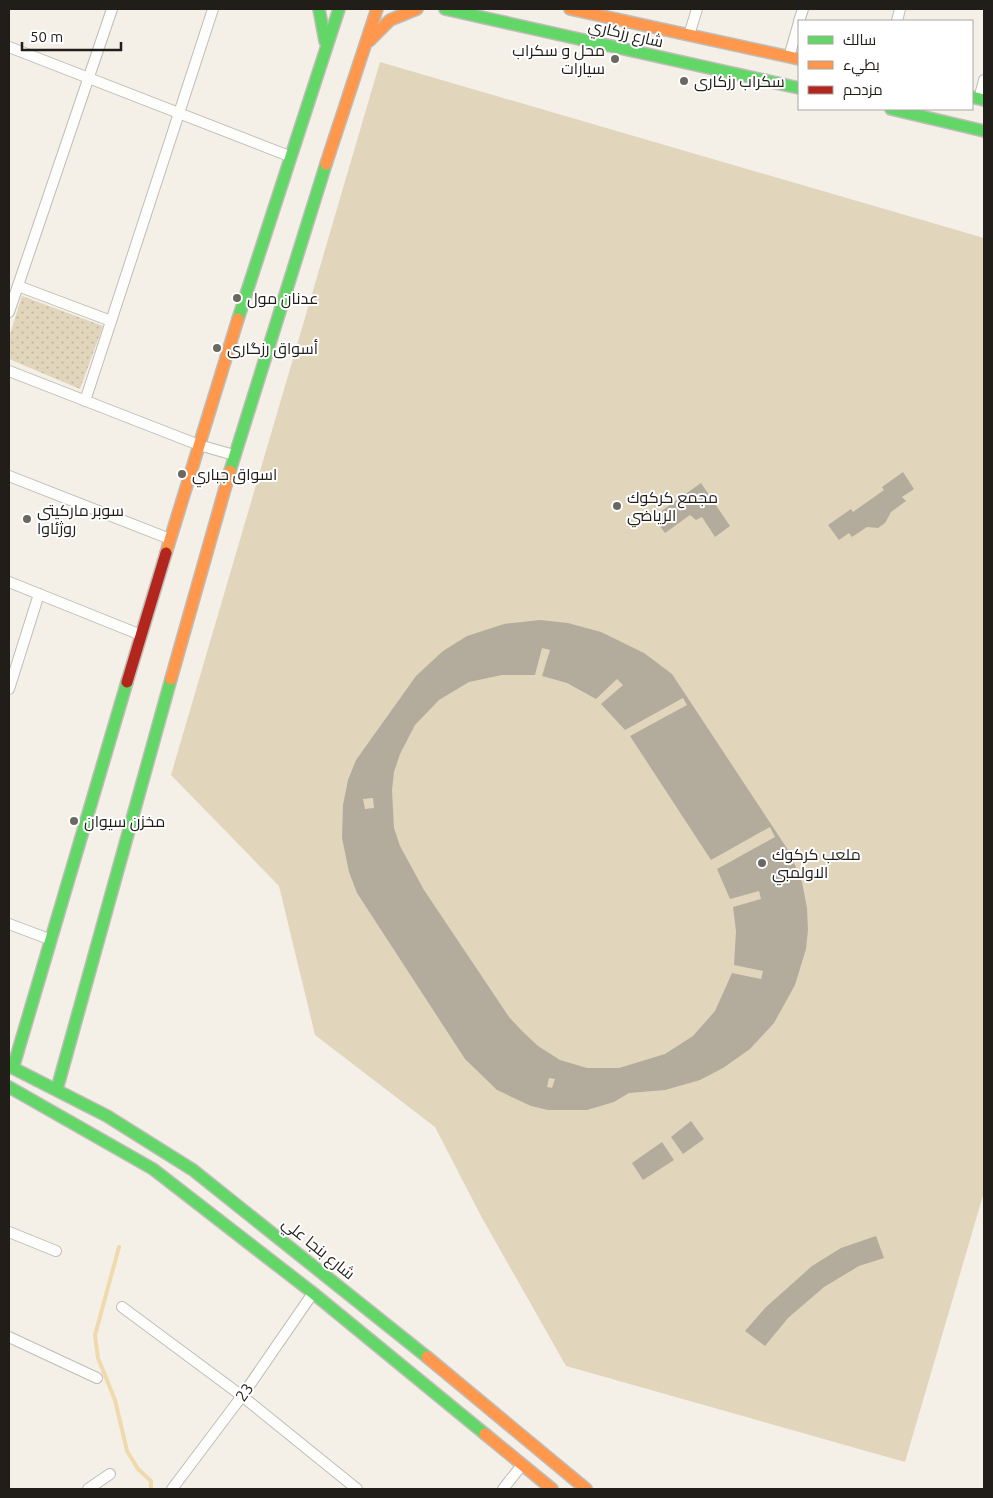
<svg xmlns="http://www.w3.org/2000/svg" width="993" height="1498" font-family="Ubuntu,Cairo,sans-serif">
  <defs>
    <pattern id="grass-dots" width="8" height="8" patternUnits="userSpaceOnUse" patternTransform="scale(1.25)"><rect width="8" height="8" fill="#e1d5bc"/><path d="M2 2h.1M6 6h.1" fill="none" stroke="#c1b6a1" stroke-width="1.8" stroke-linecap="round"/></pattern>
  </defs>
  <rect width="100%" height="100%" fill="#f4f0e8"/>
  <polygon fill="url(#grass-dots)" points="22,296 103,326 80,389 9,359 9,337"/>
  <polygon fill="#e1d5bc" points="380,62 984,238 984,1192 905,1462 566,1366 481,1216 435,1127 315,1035 279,886 171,775"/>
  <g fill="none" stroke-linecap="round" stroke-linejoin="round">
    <polyline stroke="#eedaac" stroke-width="4" points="119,1247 95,1335 98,1358 115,1400 127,1451 138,1469 151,1481 151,1489"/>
  </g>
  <g fill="#b3ac9d" fill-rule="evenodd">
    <polygon points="903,472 914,489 902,497 906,501 891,512 885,523 878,528 867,527 852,537 849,533 839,540 828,525 851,509 853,512 884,490 882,487"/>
    <polygon points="701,483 730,526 715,537 702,517 696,520 690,515 665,533 653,517"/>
    <path d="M 540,620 L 568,623 L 601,632 L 644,653 L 672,674 L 790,853 L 802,882 L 807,908 L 808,930 L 806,949 L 795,985 L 774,1023 L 750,1049 L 723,1068 L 700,1080 L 665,1090 L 629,1093 L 614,1102 L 587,1110 L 548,1110 L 531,1106 L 497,1090 L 465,1059 L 357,893 L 349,872 L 342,838 L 343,805 L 348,780 L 356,760 L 416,676 L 443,651 L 467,636 L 504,624 ZM 542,648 L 550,650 L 542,676 L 567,683 L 596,699 L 617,679 L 623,685 L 601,704 L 625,730 L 683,698 L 687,705 L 630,736 L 711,860 L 770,827 L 775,837 L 717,869 L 730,899 L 759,891 L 761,899 L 733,907 L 736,931 L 734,965 L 763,971 L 761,979 L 732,973 L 715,1011 L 693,1036 L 665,1054 L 619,1068 L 587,1068 L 560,1060 L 538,1046 L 522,1031 L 509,1017 L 424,890 L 400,846 L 394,828 L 392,790 L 394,772 L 400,754 L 415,725 L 439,700 L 469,682 L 502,675 L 535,675 ZM 373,798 L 374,808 L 365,809 L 363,799 ZM 549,1078 L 555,1079 L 552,1088 L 547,1087 Z"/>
    <polygon points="691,1121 704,1139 683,1154 671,1137"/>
    <polygon points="662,1142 674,1160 643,1180 632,1163"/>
    <polygon points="876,1236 884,1258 859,1266 824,1287 788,1318 765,1346 745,1331 765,1308 812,1266 841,1248"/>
  </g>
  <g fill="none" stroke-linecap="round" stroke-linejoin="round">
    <g stroke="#bfbdb7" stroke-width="12">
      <g id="street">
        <polyline points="799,21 803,9"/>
        <polyline points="897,21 900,9"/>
        <polyline points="689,35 697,9"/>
        <polyline points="9,47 289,156"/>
        <polyline points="789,57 799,22"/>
        <polyline points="979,99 984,80"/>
        <polyline points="18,286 111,321"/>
        <polyline points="9,312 112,9"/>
        <polyline points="9,371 199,445 234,455"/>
        <polyline points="85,401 213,9"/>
        <polyline points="9,476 170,539"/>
        <polyline points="9,582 141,635"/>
        <polyline points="9,689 39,594"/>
        <polyline points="9,924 49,939"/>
        <polyline points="9,1232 56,1251"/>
        <polyline points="122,1307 242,1396 357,1489"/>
        <polyline points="9,1337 97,1378"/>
        <polyline points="88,1489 110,1474"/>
        <polyline points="172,1489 242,1396 313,1293"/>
        <polyline points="503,1489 522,1465"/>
      </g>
    </g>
    <g stroke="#bfbdb7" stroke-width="14">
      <g id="fast">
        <polyline points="319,9 325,41"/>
        <polyline points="445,9 799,88"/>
        <polyline points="972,97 984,100"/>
        <polyline points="891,109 984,131"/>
        <polyline points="238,319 339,9"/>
        <polyline points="230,471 326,164"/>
        <polyline points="9,1066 107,1116 193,1170 427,1357"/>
        <polyline points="13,1068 127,682"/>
        <polyline points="9,1087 153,1169 313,1293 485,1434"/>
        <polyline points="57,1089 171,679"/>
      </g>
    </g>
    <g stroke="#bfbdb7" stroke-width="14">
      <g id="slow">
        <polyline points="570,9 799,59"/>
        <polyline points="369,41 390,20 417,9"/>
        <polyline points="326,164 377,9"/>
        <polyline points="166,553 238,319"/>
        <polyline points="171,679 230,471"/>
        <polyline points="427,1357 586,1489"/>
        <polyline points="485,1434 552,1489"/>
      </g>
    </g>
    <g stroke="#bfbdb7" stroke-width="14">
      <polyline id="jam" points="127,682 166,553"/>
    </g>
    <use href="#street" stroke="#fdfdfc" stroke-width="10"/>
    <use href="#fast" stroke="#63d668" stroke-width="11"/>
    <use href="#slow" stroke="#ff974d" stroke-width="11"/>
    <use href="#jam" stroke="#b3261e" stroke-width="11"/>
  </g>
  <g fill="#6b6862" stroke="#fff" stroke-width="2">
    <circle cx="615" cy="59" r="5"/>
    <circle cx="684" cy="81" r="5"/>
    <circle cx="237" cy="298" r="5"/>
    <circle cx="217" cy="348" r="5"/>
    <circle cx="182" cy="474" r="5"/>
    <circle cx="617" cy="506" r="5"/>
    <circle cx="27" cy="519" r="5"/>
    <circle cx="74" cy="821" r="5"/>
    <circle cx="762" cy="863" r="5"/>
  </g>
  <g text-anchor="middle" stroke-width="4" stroke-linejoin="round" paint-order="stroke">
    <g font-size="16" fill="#211e1a" stroke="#fff">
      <text transform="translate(626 33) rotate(13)" y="6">شارع رزكاري</text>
      <text transform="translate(319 1248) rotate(39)" y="6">شارع بنجا علي</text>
      <text transform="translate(244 1392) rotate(-55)" y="6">23</text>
    </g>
    <g font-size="16" fill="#211e1a" stroke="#fff" text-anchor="start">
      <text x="605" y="56" text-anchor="end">محل و سكراب<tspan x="605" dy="18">سيارات</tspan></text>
      <text x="694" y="87">سكراب رزكارى</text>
      <text x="247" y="304">عدنان مول</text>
      <text x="227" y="354">أسواق رزگارى</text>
      <text x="192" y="480">اسواق جباري</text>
      <text x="627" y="503">مجمع كركوك<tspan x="627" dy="18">الرياضي</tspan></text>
      <text x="37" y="516">سوبر ماركيتى<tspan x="37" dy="18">روژئاوا</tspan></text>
      <text x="84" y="827">مخزن سيوان</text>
      <text x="772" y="860">ملعب كركوك<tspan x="772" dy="18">الاولمبي</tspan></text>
    </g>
  </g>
  <rect width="993" height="1498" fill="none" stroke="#211e1a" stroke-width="20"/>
  <rect x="798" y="20" width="175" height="90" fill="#ffffff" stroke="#a6a5a3"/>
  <rect x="808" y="36" width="25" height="8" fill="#63d668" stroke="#a6a5a3"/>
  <text x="843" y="45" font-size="15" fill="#211e1a">سالك</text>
  <rect x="808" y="61" width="25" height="8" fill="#ff974d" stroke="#a6a5a3"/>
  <text x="843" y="70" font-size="15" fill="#211e1a">بطيء</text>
  <rect x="808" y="86" width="25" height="8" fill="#b3261e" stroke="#a6a5a3"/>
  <text x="843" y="95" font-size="15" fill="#211e1a">مزدحم</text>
  <path d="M22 42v8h99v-8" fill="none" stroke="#211e1a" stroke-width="2.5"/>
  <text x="30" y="42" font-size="15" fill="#211e1a" stroke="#ffffff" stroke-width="4" paint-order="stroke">50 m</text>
</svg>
